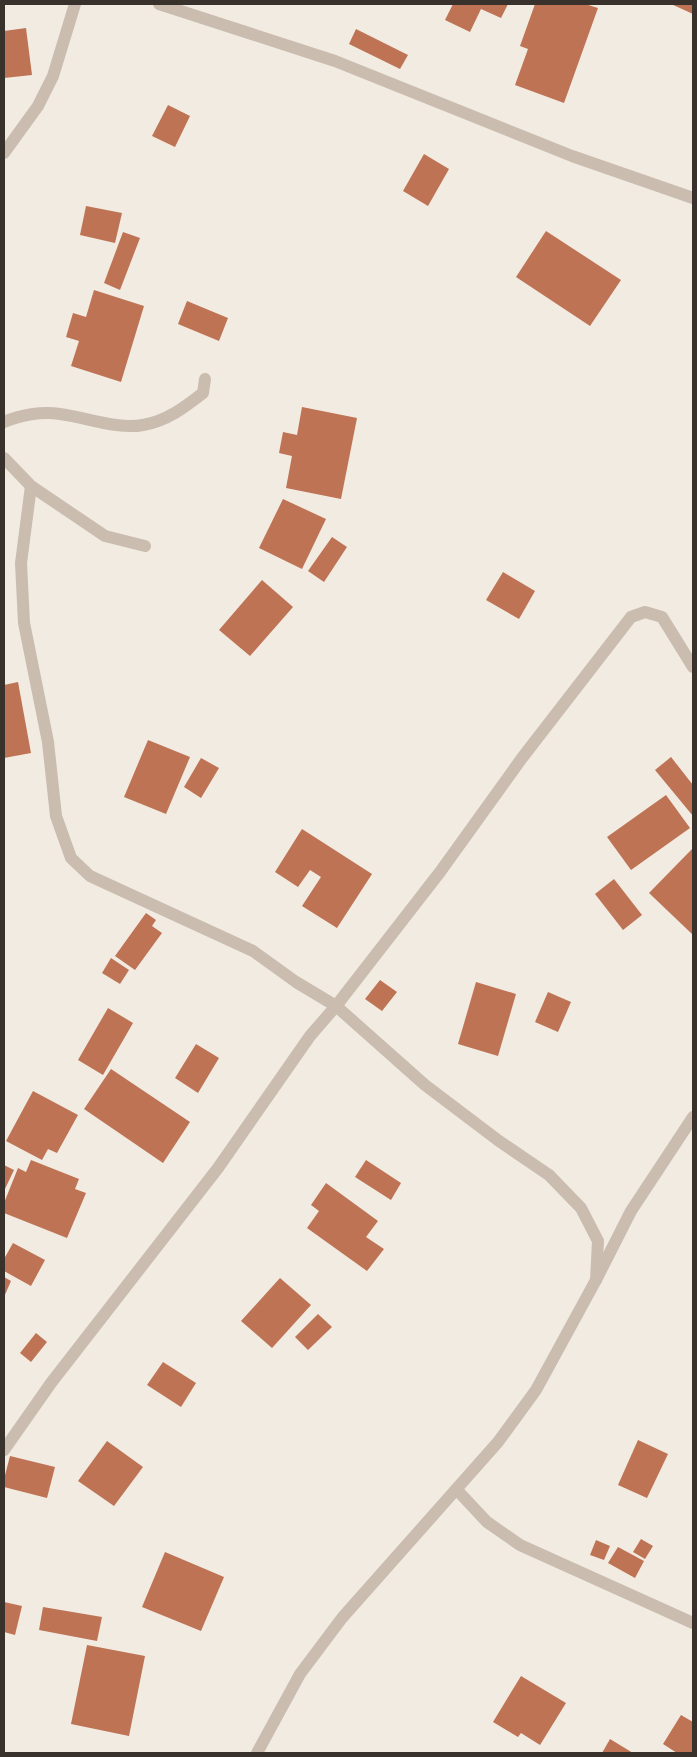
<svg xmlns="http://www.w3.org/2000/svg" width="697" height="1757" font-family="'Exo 2',sans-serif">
  <rect width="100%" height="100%" fill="#f2ebe2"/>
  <g fill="#be7354">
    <polygon points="453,4 508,4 501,18 481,9 470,32 445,20"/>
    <polygon points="535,4 585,4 598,8 564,103 515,85 528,49 520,46"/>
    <polygon points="671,4 693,4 693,14"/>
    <polygon points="26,28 32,75 4,78 4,31"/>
    <polygon points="356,29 408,55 400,69 349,44"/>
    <polygon points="168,105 190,116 175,147 152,136"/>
    <polygon points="424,154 449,169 428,206 403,191"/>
    <polygon points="86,206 122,213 115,243 80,235"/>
    <polygon points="546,231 621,280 590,326 516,277"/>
    <polygon points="123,232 140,238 120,290 104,283"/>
    <polygon points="94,290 144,306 121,382 71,366 79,341 66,337 73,313 86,317"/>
    <polygon points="187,301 228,318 219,341 178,324"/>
    <polygon points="302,407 357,418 341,499 286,488 292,456 279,453 283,432 297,435"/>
    <polygon points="283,499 326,519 302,569 259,548"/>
    <polygon points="332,537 347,547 324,582 308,571"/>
    <polygon points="503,572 535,591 519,619 486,600"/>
    <polygon points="262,580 293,607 250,656 219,630"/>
    <polygon points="18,682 31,753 4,758 4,685"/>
    <polygon points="148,740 190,757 166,814 124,797"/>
    <polygon points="671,757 693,785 693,816 655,770"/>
    <polygon points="201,758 219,768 201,798 184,787"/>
    <polygon points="666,795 690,828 631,870 607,837"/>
    <polygon points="302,829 372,874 337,928 302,906 321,877 310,870 298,887 275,872"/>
    <polygon points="693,848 693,932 692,934 649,893"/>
    <polygon points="614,879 642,915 623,930 595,894"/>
    <polygon points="146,913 156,920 152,926 162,933 135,970 115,956"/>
    <polygon points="111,958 129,970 120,984 102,973"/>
    <polygon points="380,980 397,992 382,1011 365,999"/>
    <polygon points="476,982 516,994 498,1056 458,1044"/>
    <polygon points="548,992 571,1002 558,1032 535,1022"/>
    <polygon points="108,1008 133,1023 103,1075 78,1060"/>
    <polygon points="196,1044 219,1058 198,1093 175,1078"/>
    <polygon points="111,1069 190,1122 163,1163 84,1109"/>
    <polygon points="33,1091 78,1115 57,1153 48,1149 42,1160 6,1141"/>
    <polygon points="31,1160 79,1179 75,1189 86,1193 67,1238 4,1213 4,1203 18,1168 26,1172"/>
    <polygon points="366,1160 401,1183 391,1200 355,1177"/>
    <polygon points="4,1165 14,1170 4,1191"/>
    <polygon points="326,1183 378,1221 366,1237 384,1249 367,1271 307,1228 319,1211 311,1205"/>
    <polygon points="13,1243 45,1260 31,1286 4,1271 4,1259"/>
    <polygon points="4,1277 11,1281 4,1297"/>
    <polygon points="280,1278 311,1305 272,1348 241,1321"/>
    <polygon points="318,1314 332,1327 308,1350 295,1337"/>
    <polygon points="36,1333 47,1342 31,1362 20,1353"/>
    <polygon points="163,1362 196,1383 181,1407 147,1385"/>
    <polygon points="638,1440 668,1454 647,1498 618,1485"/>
    <polygon points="107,1441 143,1467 114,1506 78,1481"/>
    <polygon points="10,1456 55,1467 47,1498 4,1487 4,1479"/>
    <polygon points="641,1539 653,1546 645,1559 633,1552"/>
    <polygon points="596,1540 610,1546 604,1560 590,1555"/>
    <polygon points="618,1547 644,1561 635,1578 608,1563"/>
    <polygon points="165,1552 224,1577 201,1631 142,1607"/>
    <polygon points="4,1602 22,1606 15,1635 4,1632"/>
    <polygon points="43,1607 102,1617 97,1641 39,1630"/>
    <polygon points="87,1645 145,1656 129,1736 71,1724"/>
    <polygon points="521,1676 566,1703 540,1745 521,1733 518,1737 493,1722"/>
    <polygon points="681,1715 693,1722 693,1753 677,1753 663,1744"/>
    <polygon points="610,1739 633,1753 602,1753"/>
  </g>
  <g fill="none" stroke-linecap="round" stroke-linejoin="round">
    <g stroke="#cabcae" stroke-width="12">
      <polyline points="159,4 335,61 572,156 693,198"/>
      <polyline points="4,153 38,106 53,76 75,4"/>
      <path d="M 4,422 C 20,415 42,411 60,414 C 85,417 118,430 143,425 C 167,421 185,407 203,393 L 205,379"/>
      <polyline points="4,458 31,486 105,536 145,546"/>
      <polyline points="31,486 21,563 24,623 48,742 56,816 71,858 90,876 253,951 296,982 336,1006 425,1085 499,1141 549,1175 581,1208 598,1241 596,1280"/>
      <polyline points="4,1450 51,1383 218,1168 310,1036 336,1006 440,872 522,758 631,617 645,612 662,617 693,667"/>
      <polyline points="457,1490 487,1522 520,1545 693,1623"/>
      <polyline points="257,1753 300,1674 342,1618 498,1442 536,1390 596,1280 631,1211 693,1117"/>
    </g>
  </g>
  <rect width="697" height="1757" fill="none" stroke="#39312c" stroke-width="10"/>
</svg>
